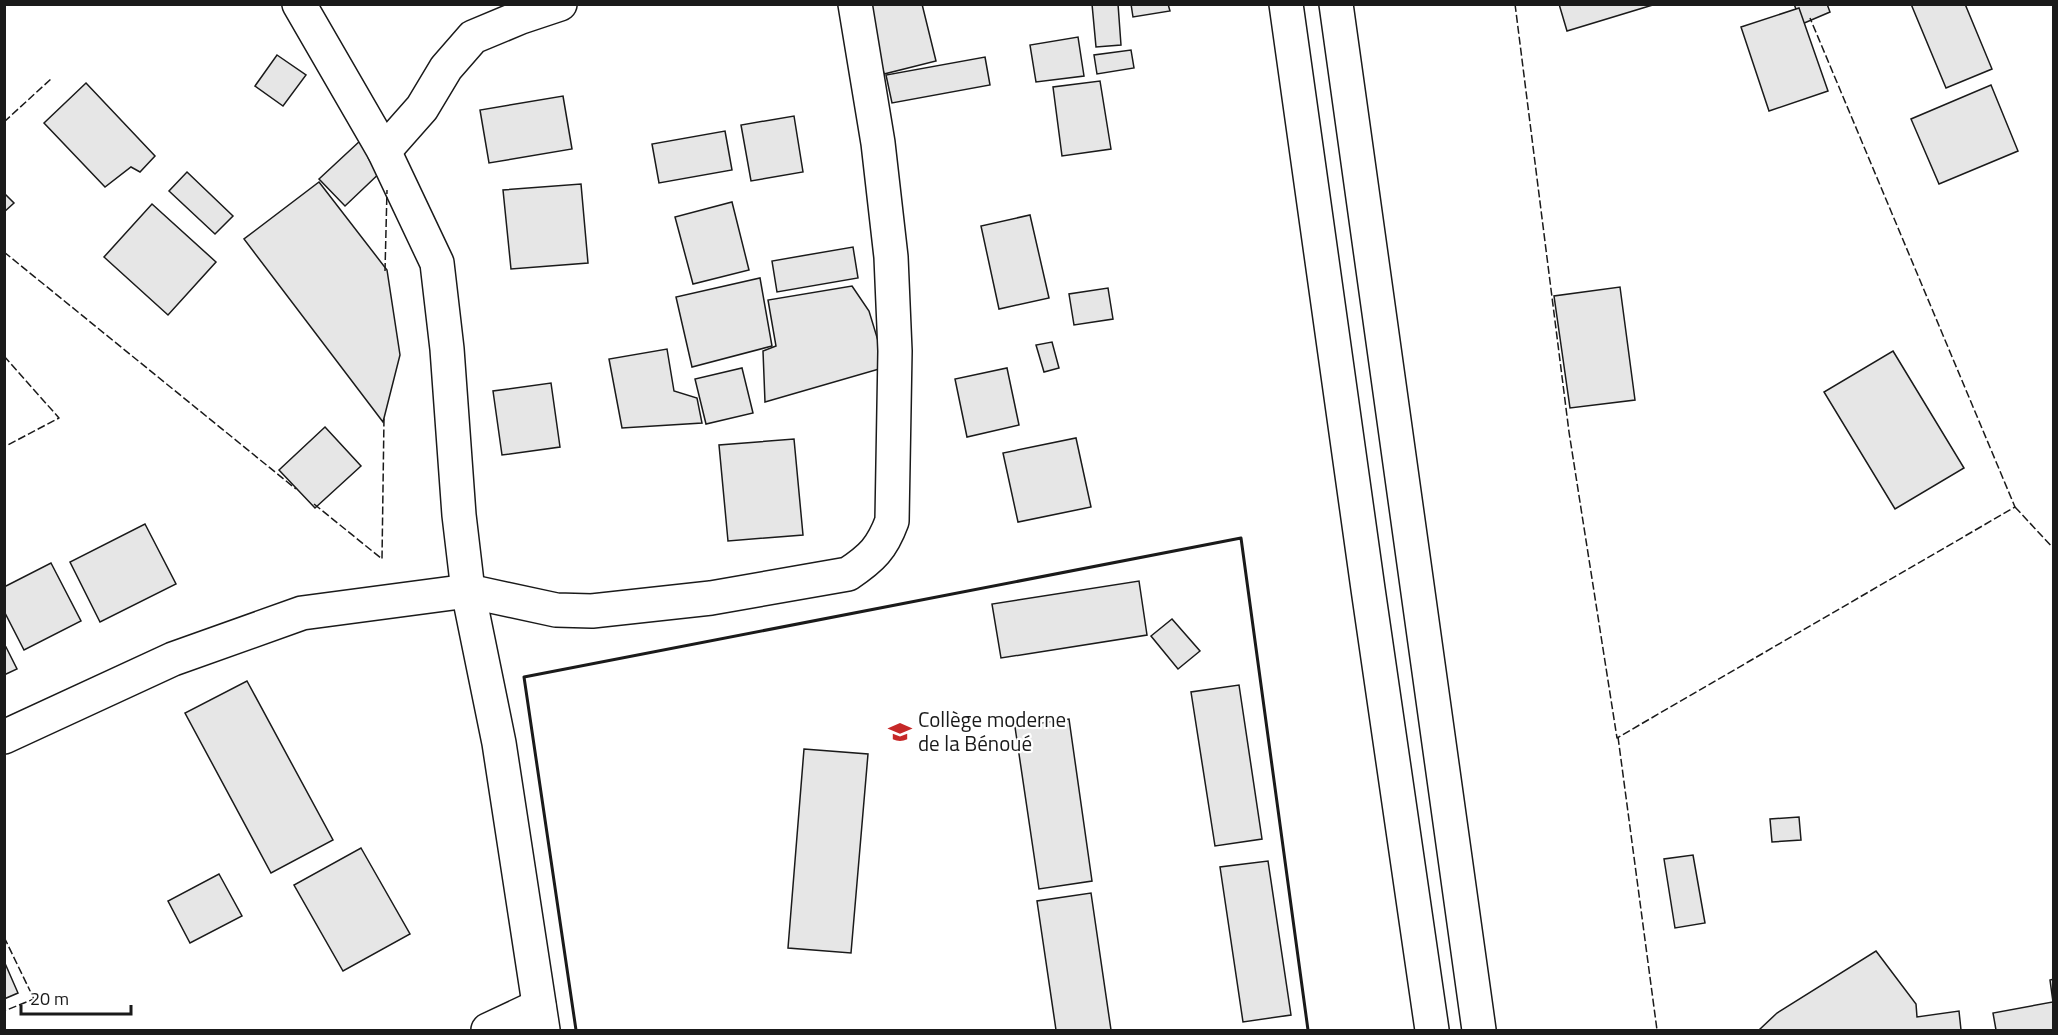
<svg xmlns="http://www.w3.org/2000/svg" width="2058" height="1035" font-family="'Titillium Web',sans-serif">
  <rect width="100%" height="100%" fill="#fff"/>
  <g fill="#e6e6e6" stroke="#1a1a1a" stroke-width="1.5">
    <polygon points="866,4 922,4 936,61 884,74"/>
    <polygon points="1092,4 1118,4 1121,45 1096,47"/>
    <polygon points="1131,4 1168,4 1170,11 1133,17"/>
    <polygon points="1559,4 1656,4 1567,31"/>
    <polygon points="1794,4 1827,4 1830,12 1802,24"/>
    <polygon points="1911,4 1965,4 1992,69 1946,88"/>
    <polygon points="1799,8 1828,91 1769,111 1741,27"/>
    <polygon points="1078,37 1084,76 1036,82 1030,45"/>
    <polygon points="1131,50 1134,68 1097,74 1094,55"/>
    <polygon points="277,55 306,75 283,106 255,86"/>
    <polygon points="985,57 990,85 892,103 886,75"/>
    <polygon points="1100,81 1111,149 1062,156 1053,87"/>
    <polygon points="86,83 155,156 140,172 131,167 105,187 44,123"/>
    <polygon points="1991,85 2018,151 1939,184 1911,119"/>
    <polygon points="563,96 572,149 489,163 480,110"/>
    <polygon points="794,116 803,172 751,181 741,125"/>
    <polygon points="725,131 732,170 659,183 652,144"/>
    <polygon points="361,140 386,167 345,206 319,179"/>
    <polygon points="187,172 233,216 215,234 169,191"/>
    <polygon points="319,182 387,270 400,355 383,422 244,239"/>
    <polygon points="581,184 588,263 511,269 503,190"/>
    <polygon points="4,193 14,203 4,212"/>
    <polygon points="732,202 749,270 693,284 675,217"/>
    <polygon points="152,204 216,262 168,315 104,257"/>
    <polygon points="1030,215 1049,298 999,309 981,226"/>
    <polygon points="853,247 858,278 777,292 772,261"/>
    <polygon points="760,278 772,346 692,367 676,297"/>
    <polygon points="852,286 869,311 886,367 765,402 763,351 776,346 768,300"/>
    <polygon points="1620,287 1635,400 1570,408 1554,296"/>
    <polygon points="1108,288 1113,319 1074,325 1069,294"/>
    <polygon points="1052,342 1059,368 1044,372 1036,345"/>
    <polygon points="667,349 674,391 697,398 702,423 622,428 609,359"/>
    <polygon points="1893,351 1964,468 1895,509 1824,392"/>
    <polygon points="742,368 753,413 706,424 695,379"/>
    <polygon points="1007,368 1019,425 967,437 955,379"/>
    <polygon points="551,383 560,447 502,455 493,391"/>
    <polygon points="325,427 361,466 315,508 279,470"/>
    <polygon points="1076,438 1091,507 1018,522 1003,453"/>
    <polygon points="794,439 803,535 728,541 719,445"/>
    <polygon points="145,524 176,584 100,622 70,562"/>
    <polygon points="51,563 81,621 24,650 4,611 4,587"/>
    <polygon points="1139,581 1147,635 1001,658 992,604"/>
    <polygon points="1172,619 1200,651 1178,669 1151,636"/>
    <polygon points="6,647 17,669 4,675 4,648"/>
    <polygon points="247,681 333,840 271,873 185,713"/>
    <polygon points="1239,685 1262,839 1215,846 1191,692"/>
    <polygon points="1069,719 1092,881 1039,889 1015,727"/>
    <polygon points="804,749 868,754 851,953 788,948"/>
    <polygon points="1799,817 1801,840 1772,842 1770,819"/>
    <polygon points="361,848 410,934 343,971 294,885"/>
    <polygon points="1693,855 1705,923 1675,928 1664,859"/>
    <polygon points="1268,861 1291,1015 1243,1022 1220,867"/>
    <polygon points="219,874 242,916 190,943 168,901"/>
    <polygon points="1091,893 1111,1030 1056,1030 1037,901"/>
    <polygon points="1876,951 1916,1004 1917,1017 1959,1011 1961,1030 1759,1030 1777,1013"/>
    <polygon points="4,961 18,993 4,999"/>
    <polygon points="2054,979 2054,1030 1996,1030 1993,1013 2053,1002 2050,980"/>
  </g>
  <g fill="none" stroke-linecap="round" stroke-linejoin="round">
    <g stroke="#1a1a1a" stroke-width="36">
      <g id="minor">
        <polyline points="299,4 384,151 437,263 447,349 459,515 468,591 499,743 543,1030"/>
        <polyline points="384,151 422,108 446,68 473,37 521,17 560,4"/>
        <path d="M 4,737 L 173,659 L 302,613 L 468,591 L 556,610 L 592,611 L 711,598 L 848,574 C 872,558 882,548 892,521 L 895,351 L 891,257 L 878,143 L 855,4"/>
        <polyline points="488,1030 539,1006"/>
      </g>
    </g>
    <g stroke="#1a1a1a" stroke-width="36">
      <g id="major">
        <polyline points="1286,4 1368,589 1432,1030"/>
        <polyline points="1336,4 1479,1030"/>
      </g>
    </g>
    <use href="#minor" stroke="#fff" stroke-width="33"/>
    <use href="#major" stroke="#fff" stroke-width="33"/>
    <g stroke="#1a1a1a" stroke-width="1.5" stroke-dasharray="8 3" stroke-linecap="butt">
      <polyline points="1515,4 1569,432 1617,738 2015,507 1810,18"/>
      <polyline points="4,122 52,78"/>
      <polyline points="4,252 296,489"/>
      <polyline points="385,271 387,190"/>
      <polyline points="4,356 59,418 4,447"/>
      <polyline points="314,504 382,559 384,418"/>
      <polyline points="2015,507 2054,549"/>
      <polyline points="1618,737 1657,1030"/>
      <polyline points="4,937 34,999 4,1011"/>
    </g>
    <polyline stroke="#1a1a1a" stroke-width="3" points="576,1030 524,677 1241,538 1308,1030"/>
  </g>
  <defs>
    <g id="school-bare" transform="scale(1.8)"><path d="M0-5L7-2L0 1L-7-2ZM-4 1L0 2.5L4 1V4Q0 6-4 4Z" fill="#c62828" stroke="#fff" stroke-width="2.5" paint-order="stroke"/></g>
  </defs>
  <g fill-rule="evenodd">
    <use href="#school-bare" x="900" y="732"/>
  </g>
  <g text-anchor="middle" stroke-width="4.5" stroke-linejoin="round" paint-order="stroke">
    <g font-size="21" fill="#1a1a1a" stroke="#fff" text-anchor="start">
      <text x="918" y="727">Collège moderne<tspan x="918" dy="24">de la Bénoué</tspan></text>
    </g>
  </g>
  <rect width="2058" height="1035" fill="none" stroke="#1a1a1a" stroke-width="12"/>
  <path d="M21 1005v9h110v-9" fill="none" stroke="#1a1a1a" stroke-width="3"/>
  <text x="30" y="1005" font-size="18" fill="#1a1a1a" stroke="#ffffff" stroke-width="4.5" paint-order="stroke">20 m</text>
</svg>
